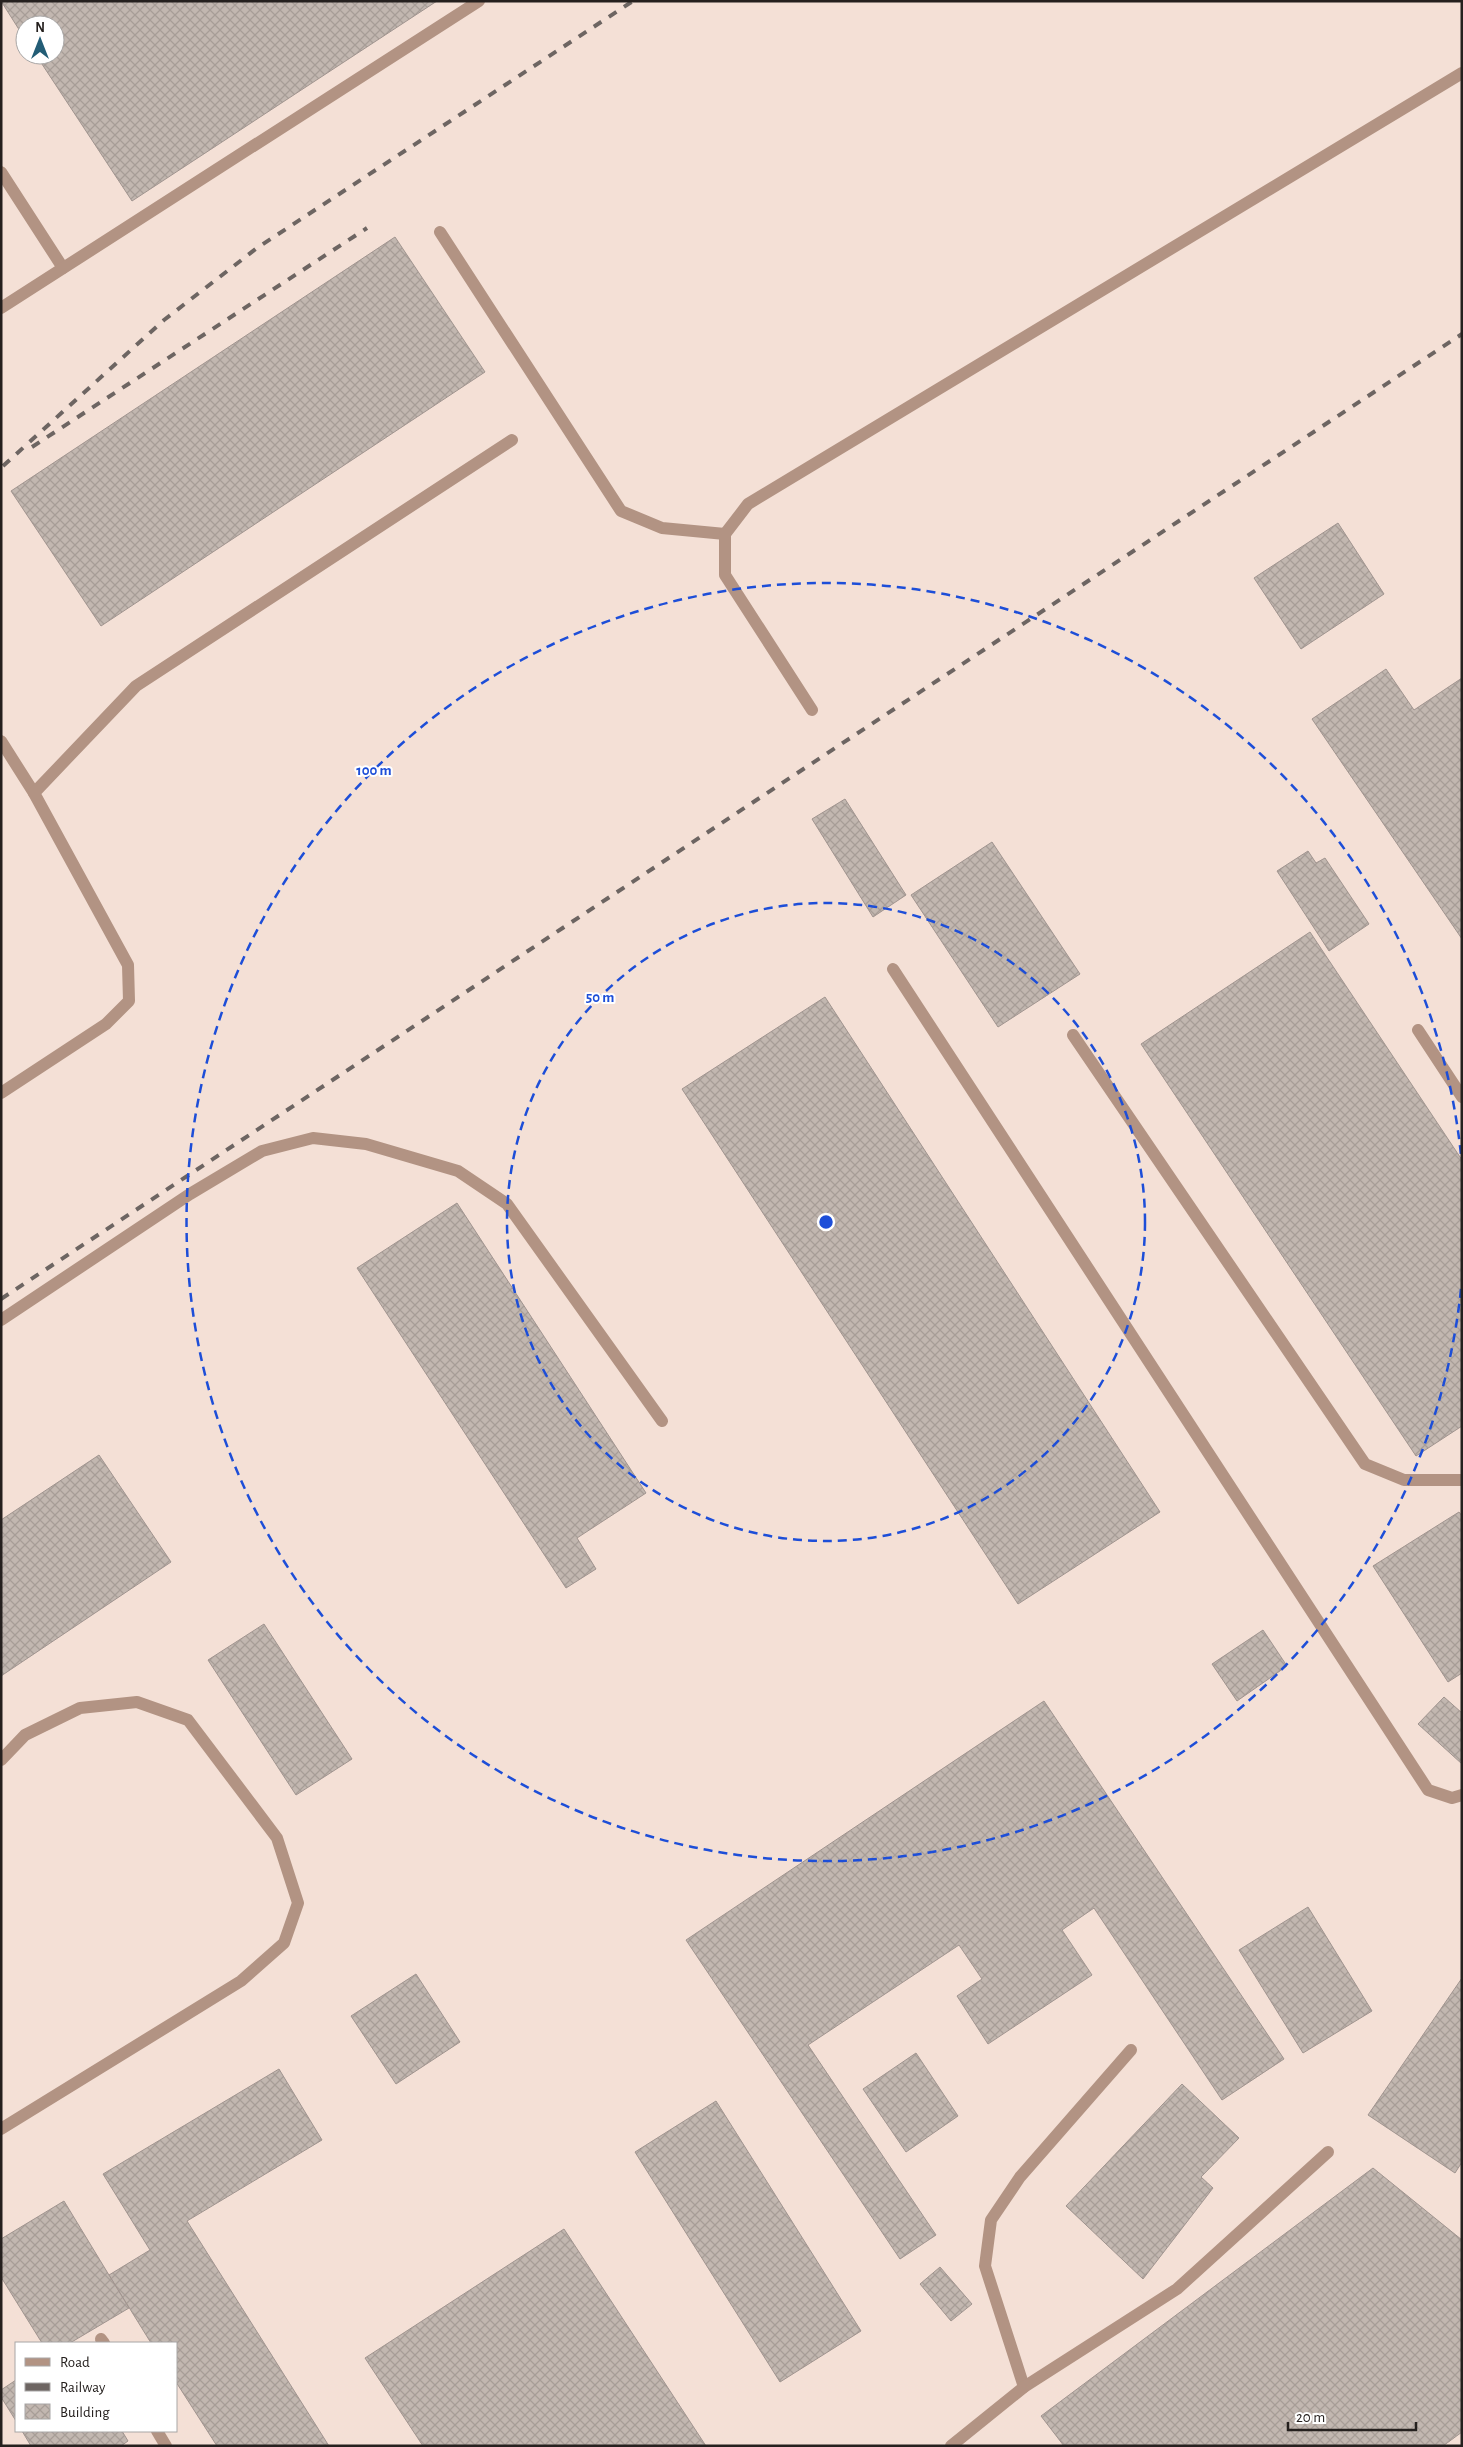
<svg xmlns="http://www.w3.org/2000/svg" width="1463" height="2447" font-family="'Alegreya Sans',sans-serif">
  <defs>
    <pattern id="building-cross-hatch" width="8" height="8" patternUnits="userSpaceOnUse" patternTransform="scale(1.25)"><rect width="8" height="8" fill="#c2b7b0"/><path d="M0 0l8 8M0 8l8-8" fill="none" stroke="#a79d97"/></pattern>
  </defs>
  <rect width="100%" height="100%" fill="#faede7"/>
  <path fill="#f4e0d6" fill-rule="evenodd" d="M 1,1 L 1462,1 L 1462,2446 L 1,2446 ZM 25,25 L 55,25 L 55,55 L 25,55 ZM 16,2343 L 176,2343 L 176,2431 L 16,2431 Z"/>
  <g fill="url(#building-cross-hatch)" stroke="#a0948f">
    <polygon points="1,1 437,1 132,201 36,55 55,55 55,25 25,25 25,39"/>
    <polygon points="395,237 485,372 101,626 11,491"/>
    <polygon points="1338,523 1384,594 1301,649 1254,578"/>
    <polygon points="1386,669 1414,710 1462,678 1462,939 1312,719"/>
    <polygon points="845,799 906,895 873,917 812,819"/>
    <polygon points="992,842 1080,974 998,1027 911,895"/>
    <polygon points="1308,851 1316,863 1325,858 1369,924 1329,951 1277,871"/>
    <polygon points="1310,932 1462,1160 1462,1426 1416,1456 1141,1044"/>
    <polygon points="825,997 1160,1512 1018,1604 682,1089"/>
    <polygon points="457,1203 646,1493 577,1538 596,1569 566,1588 357,1268"/>
    <polygon points="99,1455 171,1562 1,1676 1,1520"/>
    <polygon points="1459,1512 1462,1516 1462,1673 1448,1682 1373,1566"/>
    <polygon points="264,1624 352,1759 296,1795 208,1660"/>
    <polygon points="1263,1630 1287,1666 1237,1701 1212,1664"/>
    <polygon points="1444,1697 1462,1713 1462,1764 1418,1724"/>
    <polygon points="1044,1701 1284,2059 1222,2100 1094,1908 1062,1930 1092,1975 988,2044 957,1996 982,1979 959,1945 808,2045 936,2235 900,2259 686,1940"/>
    <polygon points="1308,1907 1372,2011 1303,2053 1239,1950"/>
    <polygon points="416,1974 460,2042 396,2084 351,2016"/>
    <polygon points="1462,1978 1462,2162 1455,2173 1368,2115"/>
    <polygon points="916,2053 958,2116 906,2152 863,2089"/>
    <polygon points="279,2069 322,2140 187,2221 329,2446 217,2446 176,2382 176,2343 151,2343 109,2275 150,2250 103,2174"/>
    <polygon points="1182,2084 1239,2138 1201,2177 1213,2188 1143,2279 1066,2206"/>
    <polygon points="716,2101 861,2331 780,2382 635,2152"/>
    <polygon points="1373,2168 1462,2240 1462,2432 1443,2446 1064,2446 1041,2416"/>
    <polygon points="64,2201 129,2308 70,2343 42,2343 1,2277 1,2239"/>
    <polygon points="564,2229 706,2446 423,2446 365,2358"/>
    <polygon points="940,2267 972,2304 951,2321 920,2284"/>
    <polygon points="16,2380 16,2421 1,2397 1,2390"/>
    <polygon points="22,2431 122,2431 128,2441 121,2446 31,2446"/>
  </g>
  <g fill="none" stroke-linecap="round" stroke-linejoin="round">
    <g stroke="#b29383" stroke-width="12">
      <polyline points="1,172 63,268"/>
      <polyline points="440,232 621,511 662,528 725,534"/>
      <polyline points="1,308 479,1"/>
      <polyline points="812,710 725,575 725,534 748,504 1462,73"/>
      <polyline points="1,741 34,793"/>
      <polyline points="893,969 1428,1790 1452,1798 1462,1795"/>
      <polyline points="1418,1030 1462,1097"/>
      <polyline points="1073,1035 1365,1464 1404,1480 1462,1480"/>
      <polyline points="1,1093 106,1024 129,1001 128,965 34,793 136,686 512,440"/>
      <polyline points="1,1320 190,1194 262,1151 313,1138 366,1144 458,1171 507,1204 662,1421"/>
      <polyline points="1,1760 25,1735 80,1708 137,1702 188,1720 277,1838 298,1903 284,1943 241,1981 1,2129"/>
      <polyline points="101,2339 104,2343"/>
      <polyline points="1024,2387 985,2266 991,2220 1020,2177 1131,2050"/>
      <polyline points="157,2431 166,2446"/>
      <polyline points="951,2446 1024,2387 1177,2289 1328,2152"/>
    </g>
    <g stroke="#6d6562" stroke-width="4" stroke-dasharray="9 9" stroke-linecap="butt">
      <polyline points="32,447 367,228"/>
      <polyline points="3,466 164,320 257,248 633,1"/>
      <polyline points="1,1299 1462,334"/>
    </g>
  </g>
  <g fill="none" stroke="#1d4ed8" stroke-width="2.5" stroke-dasharray="9 6">
    <circle cx="826" cy="1222" r="319"/>
    <path d="M1461 1289A639 639 0 1 1 1461 1155"/>
  </g>
  <circle cx="826" cy="1222" r="8" fill="#1d4ed8" stroke="#fff" stroke-width="2.5"/>
  <g font-size="15" text-anchor="middle" font-weight="bold" fill="#1d4ed8" stroke="#fff" stroke-width="4" stroke-linejoin="round" paint-order="stroke">
    <text x="374" y="775">100 m</text>
    <text x="600" y="1002">50 m</text>
  </g>
  <rect width="1463" height="2447" fill="none" stroke="#25201e" stroke-width="5"/>
  <rect x="15" y="2342" width="162" height="90" fill="#ffffff" stroke="#a8a6a5"/>
  <rect x="25" y="2358" width="25" height="8" fill="#b29383" stroke="#a8a6a5"/>
  <text x="60" y="2367" font-size="15" fill="#25201e">Road</text>
  <rect x="25" y="2383" width="25" height="8" fill="#6d6562" stroke="#a8a6a5"/>
  <text x="60" y="2392" font-size="15" fill="#25201e">Railway</text>
  <rect x="25" y="2404" width="25" height="15" fill="url(#building-cross-hatch)" stroke="#a8a6a5"/>
  <text x="60" y="2417" font-size="15" fill="#25201e">Building</text>
  <g transform="translate(40 40)"><circle r="24" fill="#ffffff" stroke="#a8a6a5"/>
  <path d="M0-4L9 19L0 12L-9 19Z" fill="#235d76"/>
  <text y="-8" font-size="14" font-weight="bold" text-anchor="middle" fill="#25201e">N</text>
  </g>
  <path d="M1288 2422v8h128v-8" fill="none" stroke="#25201e" stroke-width="2.5"/>
  <text x="1296" y="2422" font-size="15" fill="#25201e" stroke="#ffffff" stroke-width="4" paint-order="stroke">20 m</text>
</svg>
